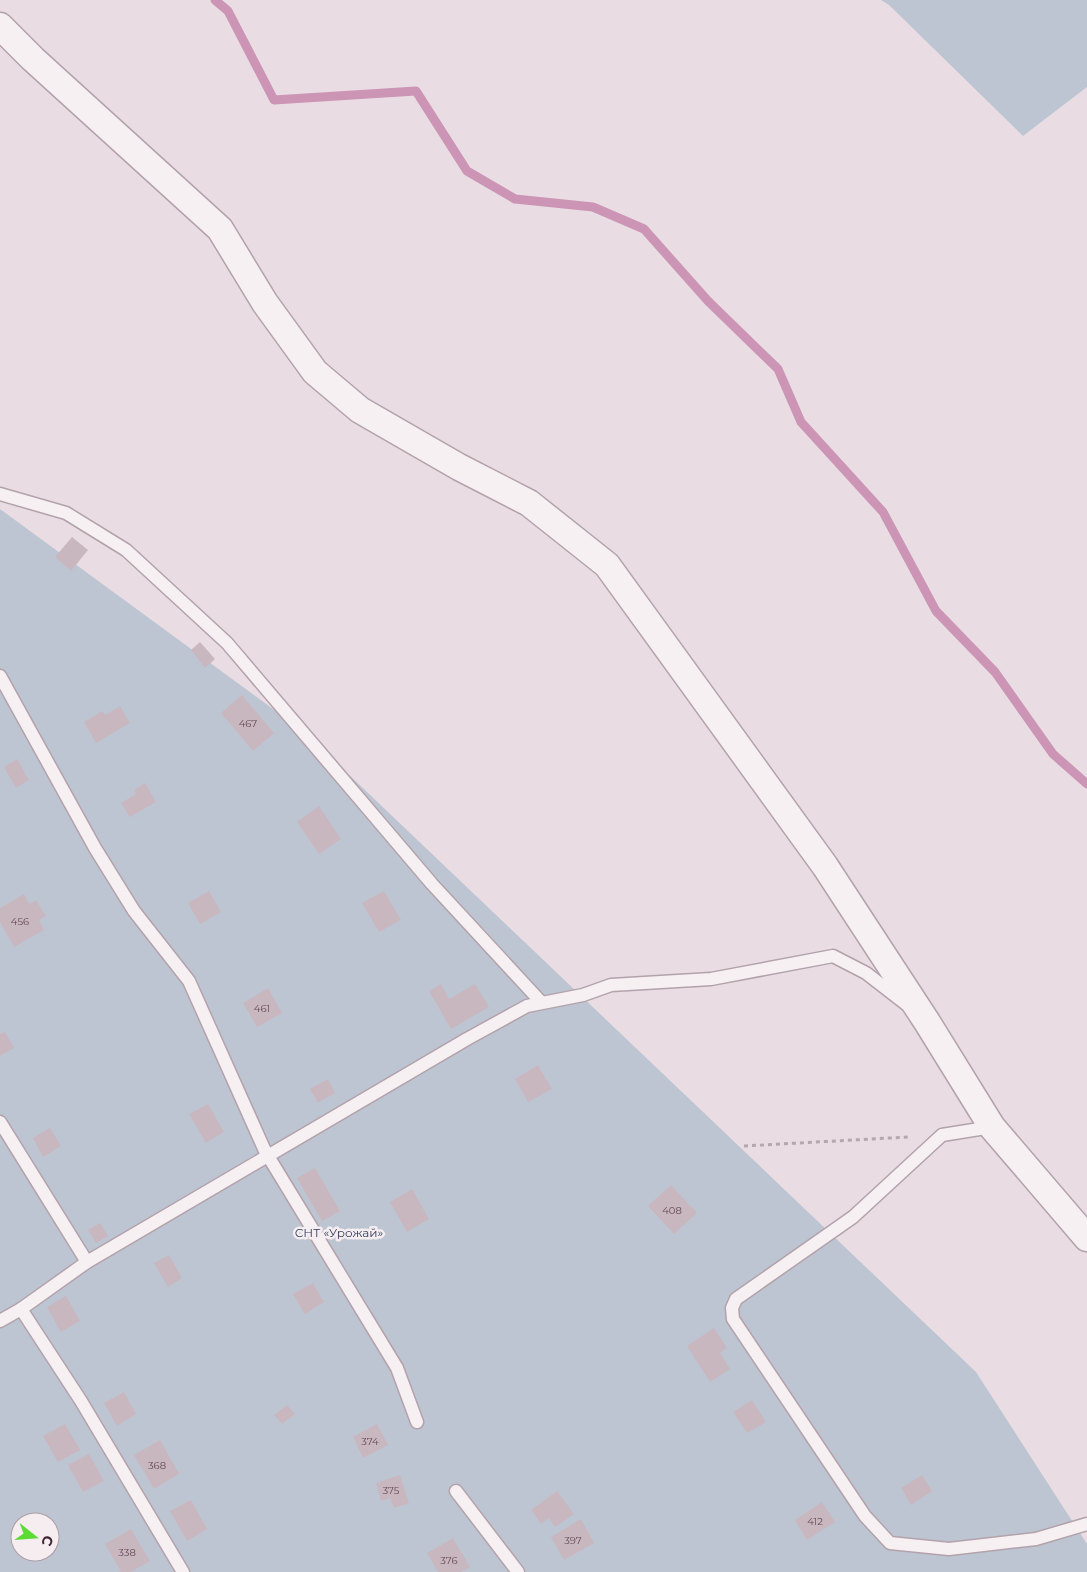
<svg xmlns="http://www.w3.org/2000/svg" width="1087" height="1572" font-family="Montserrat,sans-serif">
  <rect width="100%" height="100%" fill="#e9dde3"/>
  <g fill="#bdc5d3" fill-rule="evenodd">
    <polygon points="881,0 1087,0 1087,87 1023,136 889,5"/>
    <path d="M 0,509 L 303,731 L 976,1372 L 1087,1544 L 1087,1572 L 0,1572 ZM 20,1522 L 50,1522 L 50,1552 L 20,1552 Z"/>
  </g>
  <g fill="none" stroke-linecap="round" stroke-linejoin="round">
    <polyline stroke="#cc94b5" stroke-width="9" points="215,0 228,11 274,100 416,91 467,171 515,199 593,207 644,229 708,301 778,369 801,422 883,512 936,611 995,672 1053,754 1087,784"/>
  </g>
  <g fill="#c9b7bf">
    <polygon points="72,537 88,550 71,571 55,557"/>
    <polygon points="200,642 215,659 205,668 191,650"/>
    <polygon points="242,695 274,733 253,751 221,713"/>
    <polygon points="120,706 130,723 96,743 84,722 102,711 105,715"/>
    <polygon points="17,759 29,780 16,788 4,767"/>
    <polygon points="145,783 156,802 130,817 121,803 136,794 134,790"/>
    <polygon points="319,806 341,839 319,854 297,822"/>
    <polygon points="209,891 221,912 200,924 188,903"/>
    <polygon points="384,891 401,920 379,932 362,903"/>
    <polygon points="24,894 29,904 36,900 46,916 39,920 44,930 14,947 0,922 0,908"/>
    <polygon points="441,984 449,999 475,984 489,1007 451,1029 429,991"/>
    <polygon points="268,988 282,1013 257,1027 243,1003"/>
    <polygon points="5,1032 14,1048 0,1056 0,1034"/>
    <polygon points="538,1065 552,1089 528,1102 515,1079"/>
    <polygon points="328,1079 335,1093 318,1103 310,1089"/>
    <polygon points="208,1104 224,1132 206,1143 189,1114"/>
    <polygon points="50,1128 61,1146 43,1157 33,1138"/>
    <polygon points="315,1168 340,1211 322,1221 297,1178"/>
    <polygon points="671,1185 697,1213 674,1234 648,1206"/>
    <polygon points="412,1189 429,1219 407,1232 390,1202"/>
    <polygon points="100,1223 108,1236 96,1243 88,1230"/>
    <polygon points="169,1255 182,1278 168,1287 154,1263"/>
    <polygon points="313,1283 324,1302 305,1314 293,1294"/>
    <polygon points="66,1296 80,1321 61,1332 47,1307"/>
    <polygon points="714,1328 727,1348 720,1353 730,1369 710,1382 687,1346"/>
    <polygon points="124,1392 136,1414 117,1426 104,1403"/>
    <polygon points="752,1400 766,1422 747,1433 733,1412"/>
    <polygon points="287,1405 295,1414 282,1424 274,1415"/>
    <polygon points="65,1424 80,1450 58,1462 43,1436"/>
    <polygon points="377,1424 388,1445 363,1458 353,1437"/>
    <polygon points="160,1440 179,1474 154,1489 134,1455"/>
    <polygon points="89,1454 104,1481 83,1492 68,1465"/>
    <polygon points="400,1475 409,1503 394,1508 390,1498 381,1501 376,1483"/>
    <polygon points="922,1475 932,1491 911,1505 901,1488"/>
    <polygon points="557,1491 574,1514 555,1527 549,1518 541,1524 531,1510"/>
    <polygon points="191,1500 207,1529 187,1541 170,1511"/>
    <polygon points="822,1502 835,1522 807,1540 795,1520"/>
    <polygon points="581,1519 594,1543 564,1560 551,1537"/>
    <polygon points="131,1529 150,1561 131,1572 121,1572 105,1544"/>
    <polygon points="453,1538 470,1567 461,1572 438,1572 427,1553"/>
  </g>
  <g fill="none" stroke-linecap="round" stroke-linejoin="round">
    <g stroke="#b3a2aa" stroke-width="15">
      <g id="lane">
        <polyline points="0,494 66,513 126,550 227,643 432,884 541,1002"/>
        <polyline points="0,676 95,848 134,911 189,981 265,1151 397,1368 417,1422"/>
        <polyline points="0,1122 87,1262 21,1309 81,1401 183,1572"/>
        <polyline points="992,1127 942,1135 853,1217 736,1299 732,1308 733,1319 865,1516 890,1543 949,1549 1036,1539 1087,1524"/>
        <polyline points="87,1262 467,1039 527,1006 583,995 611,985 711,979 833,956 866,973 906,1004"/>
        <polyline points="0,1321 21,1309"/>
        <polyline points="456,1491 518,1572"/>
      </g>
    </g>
    <g stroke="#b3a2aa" stroke-width="29">
      <polyline id="street" points="0,26 33,59 220,229 265,303 315,372 360,410 459,467 529,503 607,565 825,866 927,1022 992,1127 1087,1238"/>
    </g>
    <polyline stroke="#b5a7ae" stroke-width="3" stroke-dasharray="4 4" stroke-linecap="butt" points="744,1146 908,1137"/>
    <use href="#lane" stroke="#f6f0f3" stroke-width="12"/>
    <use href="#street" stroke="#f6f0f3" stroke-width="26"/>
  </g>
  <g text-anchor="middle" stroke-width="5" stroke-linejoin="round" paint-order="stroke">
    <g font-size="10" fill="#634a55">
      <text x="248" y="727">467</text>
      <text x="20" y="925">456</text>
      <text x="262" y="1012">461</text>
      <text x="672" y="1214">408</text>
      <text x="370" y="1445">374</text>
      <text x="157" y="1469">368</text>
      <text x="391" y="1494">375</text>
      <text x="815" y="1525">412</text>
      <text x="573" y="1544">397</text>
      <text x="127" y="1556">338</text>
      <text x="449" y="1564">376</text>
    </g>
    <g font-size="12" fill="#313e5e" stroke="#f6edf1">
      <text x="339" y="1237">СНТ «Урожай»</text>
    </g>
  </g>
  <g transform="translate(35 1537) rotate(107)"><circle r="24" fill="#f6edf1" stroke="#ae9da5"/>
  <path d="M0-4L9 19L0 12L-9 19Z" fill="#5eda35"/>
  <text y="-8" font-size="14" font-weight="bold" text-anchor="middle" fill="#412532">С</text>
  </g>
</svg>
